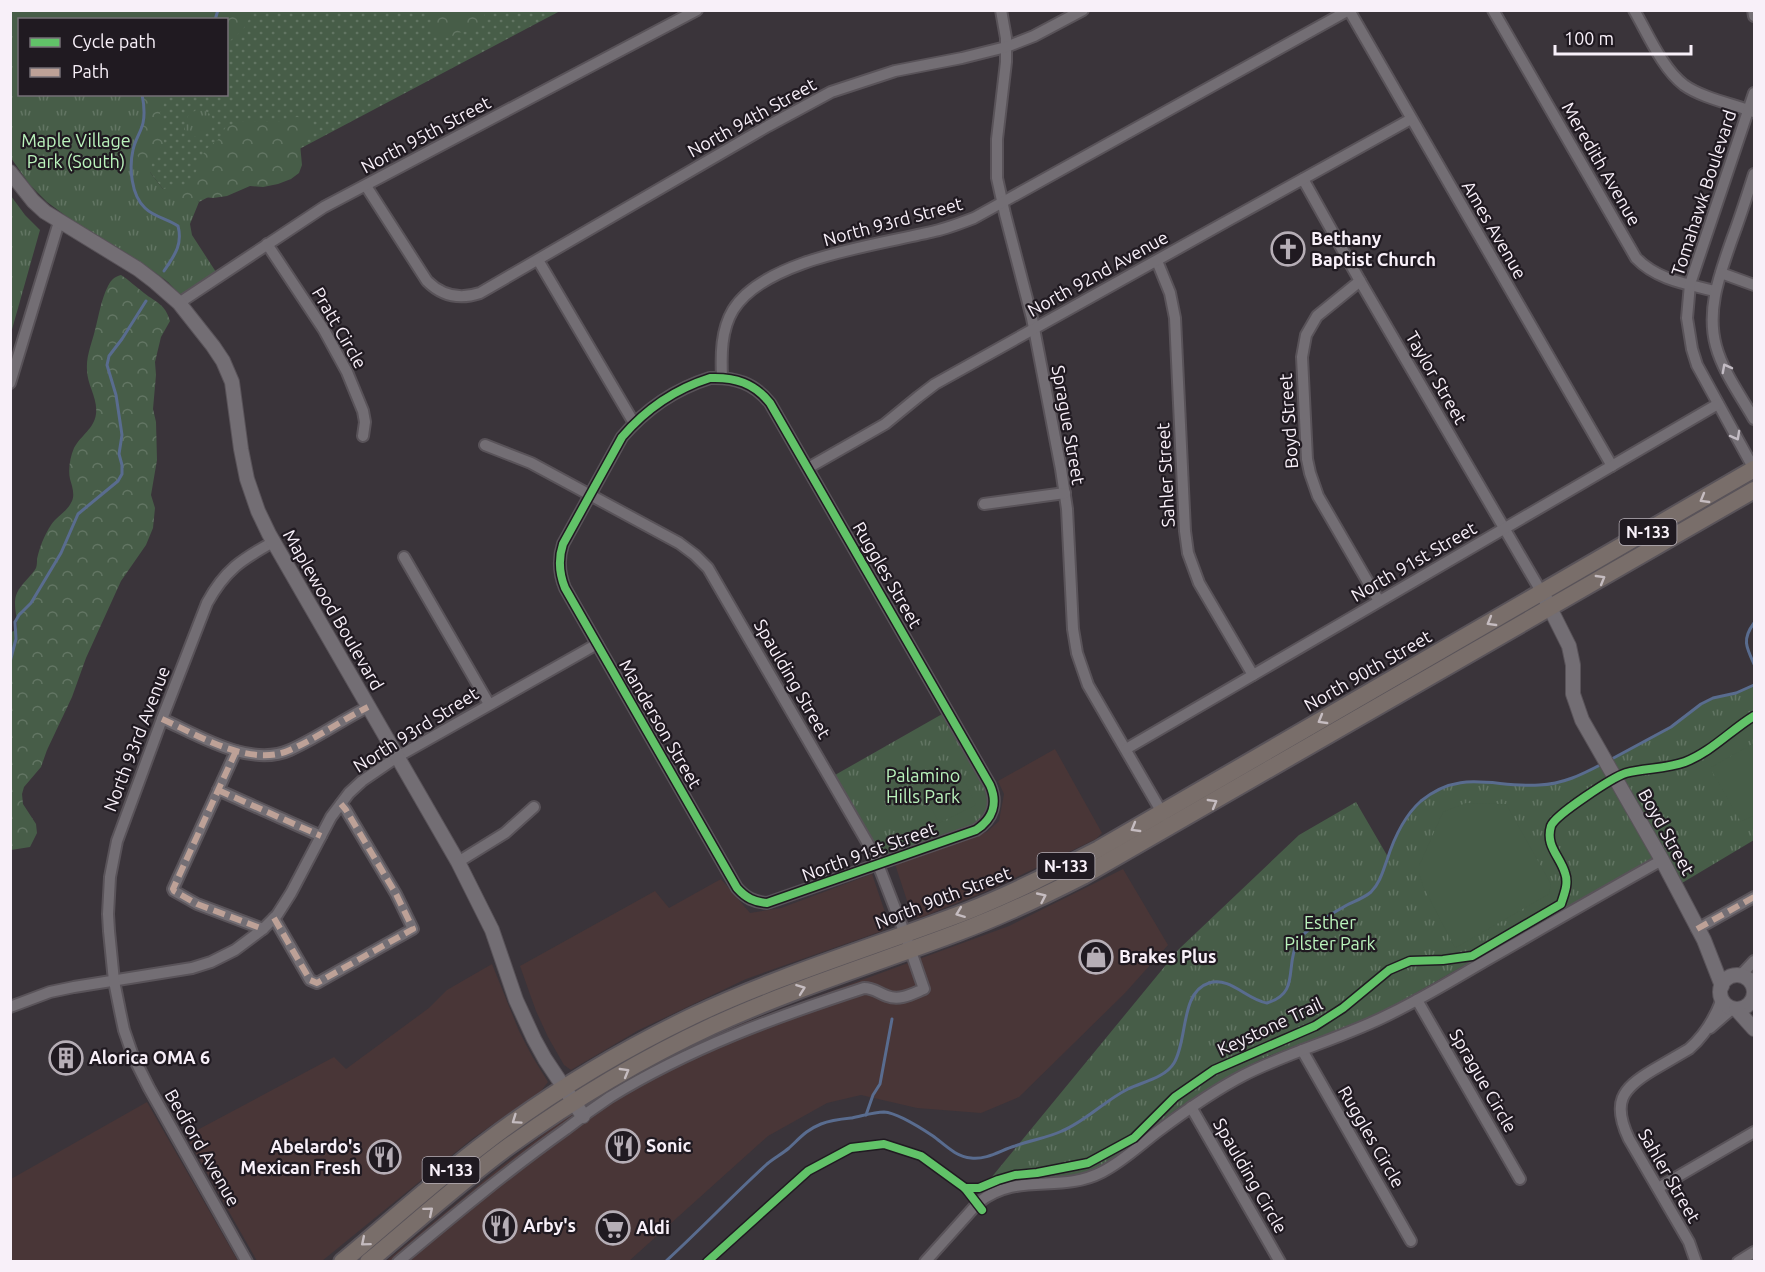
<svg xmlns="http://www.w3.org/2000/svg" width="1765" height="1272" font-family="Ubuntu,sans-serif">
  <defs>
    <pattern id="grass-dots" width="8" height="8" patternUnits="userSpaceOnUse" patternTransform="scale(1.5)"><rect width="8" height="8" fill="#475d48"/><path d="M2 2h.1M6 6h.1" fill="none" stroke="#627563" stroke-width="1.8" stroke-linecap="round"/></pattern>
    <pattern id="forest-crowns" width="20" height="18" patternUnits="userSpaceOnUse" patternTransform="scale(1.5)"><rect width="20" height="18" fill="#475d48"/><path d="M2 6a3 3 0 1 1 6 0M12 15a3 3 0 1 1 6 0" fill="none" stroke="#627563"/></pattern>
    <pattern id="park-tufts" width="24" height="20" patternUnits="userSpaceOnUse" patternTransform="scale(1.5)"><rect width="24" height="20" fill="#475d48"/><path d="M3 7l-1-3M5 7V3M7 7l1-3M15 17l-1-3M17 17v-4M19 17l1-3" fill="none" stroke="#627563"/></pattern>
  </defs>
  <rect width="100%" height="100%" fill="#3a343a"/>
  <g fill="#493637">
    <polygon points="1055,749 1102,833 1096,839 994,888 920,918 912,916 895,864 987,832 999,821 1004,794 998,781"/>
    <polygon points="1123,869 1168,945 1125,993 1019,1097 981,1113 917,1108 861,1095 827,1103 768,1136 629,1261 385,1262 503,1165 556,1125 634,1075 676,1053 744,1023 1009,926"/>
    <polygon points="872,874 889,924 882,931 746,979 639,1030 571,1070 564,1065 548,1037 536,1011 520,966 655,891 669,908 721,879 750,913 781,908"/>
    <polygon points="492,964 519,1031 532,1056 548,1082 541,1091 472,1139 322,1261 257,1261 186,1136 334,1057 346,1069 429,1008 447,990"/>
    <polygon points="147,1102 238,1261 11,1261 11,1179"/>
  </g>
  <polygon fill="url(#grass-dots)" points="218,11 560,11 199,202 195,198 169,197 133,150 142,95 226,94 226,20"/>
  <g fill="url(#forest-crowns)">
    <polygon points="165,11 254,11 242,31 227,43 226,20 159,20"/>
    <path d="M 431,11 L 431,10 L 485,11 C 482,32 475,29 458,33 C 454,35 450,38 445,38 C 433,38 430,20 431,11 Z"/>
    <polygon points="117,95 171,95 166,99 160,113 164,142 152,163 148,182 97,194"/>
    <polygon points="297,117 311,120 313,125 312,130 300,144 302,165 299,173 291,179 278,184 263,187 250,186 227,196 213,198 204,197 188,206 165,278 146,267 111,241 157,192 171,186 182,186 193,179 205,150 220,138 225,128 236,123 245,121 277,122"/>
    <path d="M 121,275 C 129,280 136,287 144,293 C 157,303 165,304 170,321 L 161,337 L 155,362 L 156,375 L 153,409 L 156,422 L 157,460 L 151,495 L 155,508 L 153,528 L 146,545 L 121,581 L 86,658 L 72,697 L 47,750 L 41,767 L 24,787 L 22,794 L 23,804 L 36,824 L 37,833 L 30,847 L 11,850 L 10,633 L 17,629 C 18,617 12,604 17,593 C 21,584 33,574 36,568 C 37,565 37,562 37,559 C 40,546 44,536 51,525 C 57,516 67,512 72,501 C 75,494 72,486 70,479 C 68,470 70,457 74,448 C 81,435 94,429 96,414 C 98,398 87,385 87,370 C 86,356 92,343 95,330 C 99,315 101,300 108,286 C 111,280 114,277 121,275 Z"/>
  </g>
  <g fill="url(#park-tufts)">
    <path d="M 10,11 L 218,11 L 215,20 L 20,20 L 20,94 L 142,95 C 146,121 140,126 133,150 L 169,197 L 174,200 L 195,198 L 199,202 L 190,224 L 192,235 L 216,272 L 180,295 L 168,282 L 140,261 L 70,219 L 47,202 L 30,185 L 11,158 Z"/>
    <path d="M 196,110 C 224,108 215,144 188,135 L 184,129 L 188,116 Z"/>
    <polygon points="11,196 25,215 40,230 11,333"/>
    <polygon points="1754,685 1754,840 1682,883 1612,759 1671,727 1701,704 1713,698 1736,693"/>
    <path d="M 944,713 C 952,727 989,786 989,796 C 990,808 986,817 976,824 L 883,856 L 879,851 L 835,775 Z"/>
    <path d="M 1599,765 L 1653,858 L 1386,1010 L 1333,1032 L 1266,1057 L 1242,1069 L 1178,1108 L 1107,1163 C 1071,1184 1047,1172 1011,1179 C 999,1182 987,1188 977,1195 L 1179,949 L 1299,835 L 1356,802 L 1388,857 C 1395,842 1400,825 1410,812 C 1446,770 1479,784 1525,786 C 1552,787 1576,779 1599,765 Z"/>
  </g>
  <g fill="#475d48">
    <polygon points="1754,743 1754,815 1741,822 1710,768"/>
    <polygon points="958,767 976,805 939,823 920,785"/>
    <polygon points="1466,803 1506,804 1551,884 1549,894 1455,948 1423,886 1419,873 1419,866 1443,812"/>
  </g>
  <g fill="none" stroke-linecap="round" stroke-linejoin="round">
    <g stroke="#596c8f" stroke-width="3">
      <polyline points="215,20 218,10"/>
      <path d="M 142,94 C 144,104 145,114 143,123 C 141,132 135,140 133,150 C 129,167 131,195 145,208 C 154,217 168,219 178,226 C 183,245 174,256 164,271"/>
      <path d="M 1754,623 C 1742,639 1746,647 1754,664"/>
      <polyline points="10,662 16,639 15,622 19,615 31,603 61,553 78,514 118,481 122,474 122,465 119,454 122,435 116,395 107,365 109,356 122,339 146,301"/>
      <polyline points="1608,761 1671,727 1701,704 1713,698 1736,693 1754,685"/>
      <polyline points="866,1115 873,1095 880,1084 892,1019"/>
      <path d="M 665,1262 C 700,1230 732,1196 767,1164 C 774,1158 782,1154 789,1148 C 800,1138 806,1130 821,1124 C 831,1120 842,1119 852,1118 C 862,1116 874,1112 884,1112 C 898,1113 921,1128 933,1136 C 944,1144 956,1157 971,1158 C 987,1160 1001,1150 1015,1146 C 1031,1140 1047,1138 1062,1131 C 1086,1121 1104,1101 1128,1089 C 1142,1082 1165,1078 1174,1063 C 1188,1040 1180,992 1209,983 C 1230,976 1247,1000 1267,1003 C 1300,993 1285,968 1297,943 C 1304,929 1333,913 1347,905 C 1355,901 1364,898 1371,892 C 1380,883 1383,871 1387,860 C 1394,838 1404,816 1421,801 C 1461,768 1494,788 1539,785 C 1563,784 1581,775 1602,764"/>
    </g>
    <g stroke="#595359" stroke-width="14">
      <g id="street">
        <polyline points="1001,10 1006,38 1006,62 997,139 997,178 1005,214 1032,318 1061,469 1067,509 1073,629 1077,653 1088,685 1164,816"/>
        <path d="M 1493,10 L 1636,258 C 1657,280 1687,284 1715,291"/>
        <path d="M 1634,10 C 1648,34 1662,68 1684,85 C 1702,98 1733,104 1754,112"/>
        <polyline points="1753,10 1754,16"/>
        <polyline points="1754,93 1690,284 1687,318 1692,349 1697,365 1754,469"/>
        <path d="M 1754,174 C 1747,196 1740,218 1732,239 C 1720,274 1706,309 1716,346 C 1723,372 1741,396 1754,419"/>
        <polyline points="1303,179 1360,281 1542,593"/>
        <path d="M 366,186 L 427,281 C 442,296 459,300 480,293 L 768,126 L 831,92 L 895,71 L 962,58 L 1006,47 L 1034,36 L 1083,10"/>
        <polyline points="267,244 324,330 347,372 363,411 365,422 363,436"/>
        <polyline points="538,260 634,423"/>
        <polyline points="1157,261 1170,293 1175,318 1185,531 1188,553 1199,583 1253,675"/>
        <polyline points="1721,273 1754,285"/>
        <polyline points="1360,281 1317,316 1306,335 1302,357 1307,459 1310,473 1318,496 1379,601"/>
        <polyline points="179,303 324,207 697,10"/>
        <path d="M 722,377 C 721,355 721,330 733,310 C 765,258 879,245 935,231 C 948,228 961,223 974,218 L 1349,10 L 1612,466"/>
        <path d="M 710,378 C 735,377 754,383 770,403 L 990,785 C 998,803 993,819 976,830 L 767,903 C 754,902 746,898 737,888 L 565,588 C 559,573 558,559 563,544 L 622,437 C 645,410 675,389 710,378 Z"/>
        <polyline points="10,383 59,222"/>
        <polyline points="808,468 885,424 918,397 935,384 1229,220 1411,119"/>
        <polyline points="984,504 1065,493"/>
        <polyline points="404,557 489,704"/>
        <path d="M 162,719 C 198,735 250,768 290,750 C 317,738 342,720 368,707"/>
        <polyline points="1126,749 1718,404"/>
        <polyline points="236,751 173,889 174,891 197,904 263,929"/>
        <polyline points="218,790 321,836"/>
        <polyline points="458,862 505,833 534,807"/>
        <polyline points="274,918 310,980 317,983 413,929 396,894 346,810 341,804"/>
        <polyline points="1697,929 1754,897"/>
        <polyline points="1740,976 1754,961"/>
        <polyline points="1752,986 1754,978"/>
        <polyline points="1417,1000 1520,1179"/>
        <polyline points="10,1007 50,992 74,987 192,968 211,962 235,950 263,929 277,915 291,893 331,817 349,793 362,781 397,757 597,644"/>
        <polyline points="1710,1028 1733,1008"/>
        <polyline points="1302,1050 1411,1241"/>
        <polyline points="1191,1107 1280,1262"/>
        <polyline points="1658,1188 1754,1132"/>
        <path d="M 247,1262 L 149,1088 L 133,1056 L 124,1030 L 120,1011 L 114,981 L 109,931 L 108,914 L 110,877 L 117,841 L 162,719 L 207,603 C 225,570 241,560 273,542"/>
        <path d="M 398,1262 C 453,1216 507,1171 566,1129 C 580,1118 595,1107 610,1097 C 690,1048 775,1017 864,988 C 874,988 878,993 887,996 C 900,1001 912,994 924,989 L 905,934 L 874,854 L 708,568 L 695,555 L 679,543 L 531,463 L 485,445"/>
        <path d="M 925,1262 L 978,1203 C 1017,1171 1060,1194 1102,1172 C 1122,1162 1140,1145 1157,1132 C 1185,1111 1213,1091 1244,1075 C 1291,1051 1343,1038 1390,1014 C 1423,998 1454,979 1485,961 C 1544,927 1603,893 1662,860"/>
        <path d="M 1696,1262 L 1689,1242 L 1629,1139 C 1612,1103 1621,1089 1653,1070 C 1665,1063 1677,1056 1689,1049 C 1704,1036 1715,1018 1722,999"/>
        <polyline points="1738,1262 1754,1252"/>
      </g>
    </g>
    <g stroke="#595359" stroke-width="16">
      <g id="secondary">
        <polyline points="10,172 33,201 45,212 138,269 155,282 179,303 213,346 223,361 232,382 241,449 247,479 258,511 269,534 458,862 492,930 516,1000 534,1039 545,1059 583,1116"/>
        <polyline points="1546,600 1569,646 1573,665 1573,694 1582,720 1662,860 1704,940 1722,986"/>
        <circle cx="1737" cy="992" r="17"/>
        <polyline points="1736,1009 1754,1029"/>
      </g>
    </g>
    <g stroke="#595359" stroke-width="20">
      <g id="primary">
        <path d="M 342,1262 C 390,1222 436,1180 485,1143 C 549,1094 620,1051 693,1016 C 782,974 877,946 968,911 C 1013,893 1056,871 1099,849 L 1754,469"/>
        <path d="M 368,1262 C 415,1223 460,1182 509,1146 C 573,1100 641,1059 712,1026 C 792,989 877,963 959,932 C 1001,916 1042,897 1083,876 L 1754,490"/>
      </g>
    </g>
    <use href="#street" stroke="#736e74" stroke-width="10"/>
    <use href="#secondary" stroke="#736e74" stroke-width="14"/>
    <use href="#primary" stroke="#796e6a" stroke-width="16"/>
    <g stroke="#bda197" stroke-width="6" stroke-dasharray="12 6" stroke-linecap="butt">
      <path d="M 162,719 C 198,735 250,768 290,750 C 317,738 342,720 368,707"/>
      <polyline points="236,751 173,889 174,891 197,904 263,929"/>
      <polyline points="218,790 321,836"/>
      <polyline points="274,918 310,980 317,983 413,929 396,894 346,810 341,804"/>
      <polyline points="1697,929 1754,897"/>
    </g>
    <g stroke="#201a21" stroke-width="11">
      <g id="cycleway">
        <path d="M 710,378 C 735,377 754,383 770,403 L 990,785 C 998,803 993,819 976,830 L 767,903 C 754,902 746,898 737,888 L 565,588 C 559,573 558,559 563,544 L 622,437 C 645,410 675,389 710,378 Z"/>
        <path d="M 965,1188 L 979,1188 L 998,1180 L 1015,1175 L 1037,1173 L 1088,1163 L 1134,1138 L 1175,1097 L 1214,1070 L 1315,1026 L 1343,1008 L 1389,970 L 1410,961 L 1443,960 L 1472,956 L 1561,904 C 1564,894 1569,884 1565,873 C 1560,856 1545,846 1551,826 C 1555,815 1613,777 1626,773 C 1645,768 1666,769 1685,762 C 1711,752 1731,730 1754,716"/>
        <polyline points="707,1262 808,1171 851,1148 884,1144 921,1156 965,1188 982,1210"/>
      </g>
    </g>
    <use href="#cycleway" stroke="#61c268" stroke-width="8"/>
  </g>
  <defs><path id="oneway-chevron" d="M-2-3.5L2.5 0L-2 3.5" fill="none" stroke-width="1.6" stroke-linecap="round" stroke-linejoin="round" transform="scale(1.5)"/></defs>
  <g stroke="#c3bcc4">
    <use href="#oneway-chevron" transform="translate(1726 368) rotate(-118)"/>
    <use href="#oneway-chevron" transform="translate(1736 436) rotate(61)"/>
  </g>
  <g stroke="#c5bcc0">
    <use href="#oneway-chevron" transform="translate(1704 499) rotate(150)"/>
    <use href="#oneway-chevron" transform="translate(1601 579) rotate(-30)"/>
    <use href="#oneway-chevron" transform="translate(1491 622) rotate(150)"/>
    <use href="#oneway-chevron" transform="translate(1322 720) rotate(150)"/>
    <use href="#oneway-chevron" transform="translate(1213 803) rotate(-30)"/>
    <use href="#oneway-chevron" transform="translate(1135 828) rotate(150)"/>
    <use href="#oneway-chevron" transform="translate(1042 897) rotate(-25)"/>
    <use href="#oneway-chevron" transform="translate(960 913) rotate(159)"/>
    <use href="#oneway-chevron" transform="translate(801 989) rotate(-20)"/>
    <use href="#oneway-chevron" transform="translate(625 1072) rotate(-30)"/>
    <use href="#oneway-chevron" transform="translate(516 1120) rotate(145)"/>
    <use href="#oneway-chevron" transform="translate(429 1211) rotate(-40)"/>
    <use href="#oneway-chevron" transform="translate(365 1242) rotate(140)"/>
  </g>
  <defs>
    <g id="church-ring" transform="scale(1.725)"><circle r="9.5" fill="#201a21" stroke="#b6aeb6" stroke-width="1.5"/><path d="M-1.2-6h2.4v3.5h3.3v2.4h-3.3V6h-2.4V-.1h-3.3v-2.4h3.3Z" fill="#b6aeb6"/></g>
    <g id="shop-ring" transform="scale(1.725)"><circle r="9.5" fill="#201a21" stroke="#b6aeb6" stroke-width="1.5"/><path d="M-5-2.5h2.3a2.7 3.5 0 0 1 5.4 0H5L5.5 6h-11ZM-1.5-2.5h3a1.5 2.3 0 0 0-3 0Z" fill="#b6aeb6"/></g>
    <g id="building-ring" transform="scale(1.725)"><circle r="9.5" fill="#201a21" stroke="#b6aeb6" stroke-width="1.5"/><path d="M-4-6H4V6H1V3H-1V6H-4ZM-2.5-4.3h1.7v1.8h-1.7ZM.8-4.3h1.7v1.8H.8ZM-2.5-1h1.7V.8h-1.7ZM.8-1h1.7V.8H.8Z" fill="#b6aeb6"/></g>
    <g id="restaurant-ring" transform="scale(1.725)"><circle r="9.5" fill="#201a21" stroke="#b6aeb6" stroke-width="1.5"/><path d="M-5-6h1v4h1v-4h1v4h1v-4h1v5L-1.5 .5V6h-2V.5L-5-1ZM5-6V6H3V1.5H1.5Q1.5-4 5-6Z" fill="#b6aeb6"/></g>
    <g id="supermarket-ring" transform="scale(1.725)"><circle r="9.5" fill="#201a21" stroke="#b6aeb6" stroke-width="1.5"/><path d="M-6-5.5h2.5l.6 2H6L4.5 2H-2.5L-4.4-4H-6ZM-1.5 3.2a1.3 1.3 0 1 0 .1 0ZM3 3.2a1.3 1.3 0 1 0 .1 0Z" fill="#b6aeb6"/></g>
  </defs>
  <g fill-rule="evenodd">
    <use href="#church-ring" x="1288" y="249"/>
    <use href="#shop-ring" x="1096" y="957"/>
    <use href="#building-ring" x="66" y="1058"/>
    <use href="#restaurant-ring" x="623" y="1146"/>
    <use href="#restaurant-ring" x="384" y="1157"/>
    <use href="#restaurant-ring" x="500" y="1226"/>
    <use href="#supermarket-ring" x="613" y="1228"/>
  </g>
  <g text-anchor="middle" stroke-width="4.5" stroke-linejoin="round" paint-order="stroke">
    <g fill="#201a21" stroke="#b7b0b8" stroke-width="1.5">
      <rect x="1619.5" y="519" width="57" height="26" rx="4.5"/>
      <rect x="1037.5" y="853" width="57" height="26" rx="4.5"/>
      <rect x="422.5" y="1157" width="57" height="26" rx="4.5"/>
    </g>
    <g font-size="16" font-weight="bold" fill="#f8f0f9">
      <text x="1648" y="538">N-133</text>
      <text x="1066" y="872">N-133</text>
      <text x="451" y="1176">N-133</text>
    </g>
    <g font-size="18" fill="#f8f0f9" stroke="#201a21">
      <text transform="translate(752 118) rotate(-29)" y="6">North 94th Street</text>
      <text transform="translate(426 135) rotate(-28)" y="6">North 95th Street</text>
      <text transform="translate(1601 164) rotate(60)" y="6">Meredith Avenue</text>
      <text transform="translate(1704 193) rotate(-72)" y="6">Tomahawk Boulevard</text>
      <text transform="translate(893 222) rotate(-15)" y="6">North 93rd Street</text>
      <text transform="translate(1494 230) rotate(60)" y="6">Ames Avenue</text>
      <text transform="translate(1098 274) rotate(-29)" y="6">North 92nd Avenue</text>
      <text transform="translate(339 328) rotate(60)" y="6">Pratt Circle</text>
      <text transform="translate(1436 378) rotate(60)" y="6">Taylor Street</text>
      <text transform="translate(1289 421) rotate(-94)" y="6">Boyd Street</text>
      <text transform="translate(1068 425) rotate(80)" y="6">Sprague Street</text>
      <text transform="translate(1166 475) rotate(-93)" y="6">Sahler Street</text>
      <text transform="translate(1414 562) rotate(-30)" y="6">North 91st Street</text>
      <text transform="translate(887 575) rotate(60)" y="6">Ruggles Street</text>
      <text transform="translate(333 610) rotate(60)" y="6">Maplewood Boulevard</text>
      <text transform="translate(1368 671) rotate(-30)" y="6">North 90th Street</text>
      <text transform="translate(792 679) rotate(60)" y="6">Spaulding Street</text>
      <text transform="translate(660 724) rotate(60)" y="6">Manderson Street</text>
      <text transform="translate(416 730) rotate(-32)" y="6">North 93rd Street</text>
      <text transform="translate(137 739) rotate(-69)" y="6">North 93rd Avenue</text>
      <text transform="translate(1666 832) rotate(61)" y="6">Boyd Street</text>
      <text transform="translate(869 852) rotate(-20)" y="6">North 91st Street</text>
      <text transform="translate(943 898) rotate(-21)" y="6">North 90th Street</text>
      <text transform="translate(1270 1027) rotate(-25)" y="6">Keystone Trail</text>
      <text transform="translate(1483 1081) rotate(60)" y="6">Sprague Circle</text>
      <text transform="translate(1371 1137) rotate(60)" y="6">Ruggles Circle</text>
      <text transform="translate(202 1148) rotate(60)" y="6">Bedford Avenue</text>
      <text transform="translate(1250 1176) rotate(60)" y="6">Spaulding Circle</text>
      <text transform="translate(1669 1176) rotate(60)" y="6">Sahler Street</text>
    </g>
    <g font-size="18" fill="#baf3bc" stroke="#201a21">
      <text x="76" y="147">Maple Village<tspan x="76" dy="21">Park (South)</tspan></text>
      <text x="923" y="782">Palamino<tspan x="923" dy="21">Hills Park</tspan></text>
      <text x="1330" y="929">Esther<tspan x="1330" dy="21">Pilster Park</tspan></text>
    </g>
    <g font-size="18" font-weight="bold" fill="#f8f0f9" stroke="#201a21" text-anchor="start">
      <text x="1311" y="245">Bethany<tspan x="1311" dy="21">Baptist Church</tspan></text>
      <text x="1119" y="963">Brakes Plus</text>
      <text x="89" y="1064">Alorica OMA 6</text>
      <text x="646" y="1152">Sonic</text>
      <text x="361" y="1153" text-anchor="end">Abelardo's<tspan x="361" dy="21">Mexican Fresh</tspan></text>
      <text x="523" y="1232">Arby's</text>
      <text x="636" y="1234">Aldi</text>
    </g>
  </g>
  <rect width="1765" height="1272" fill="none" stroke="#f8f0f9" stroke-width="24"/>
  <rect x="18" y="18" width="210" height="78" fill="#201a21" stroke="#767077" stroke-width="1.5"/>
  <rect x="30" y="38" width="30" height="9" fill="#61c268" stroke="#767077" stroke-width="1.5"/>
  <text x="72" y="48" font-size="18" fill="#f8f0f9">Cycle path</text>
  <rect x="30" y="68" width="30" height="9" fill="#bda197" stroke="#767077" stroke-width="1.5"/>
  <text x="72" y="78" font-size="18" fill="#f8f0f9">Path</text>
  <path d="M1555 45v9h136v-9" fill="none" stroke="#f8f0f9" stroke-width="3"/>
  <text x="1564" y="45" font-size="18" fill="#f8f0f9" stroke="#201a21" stroke-width="4.5" paint-order="stroke">100 m</text>
</svg>
